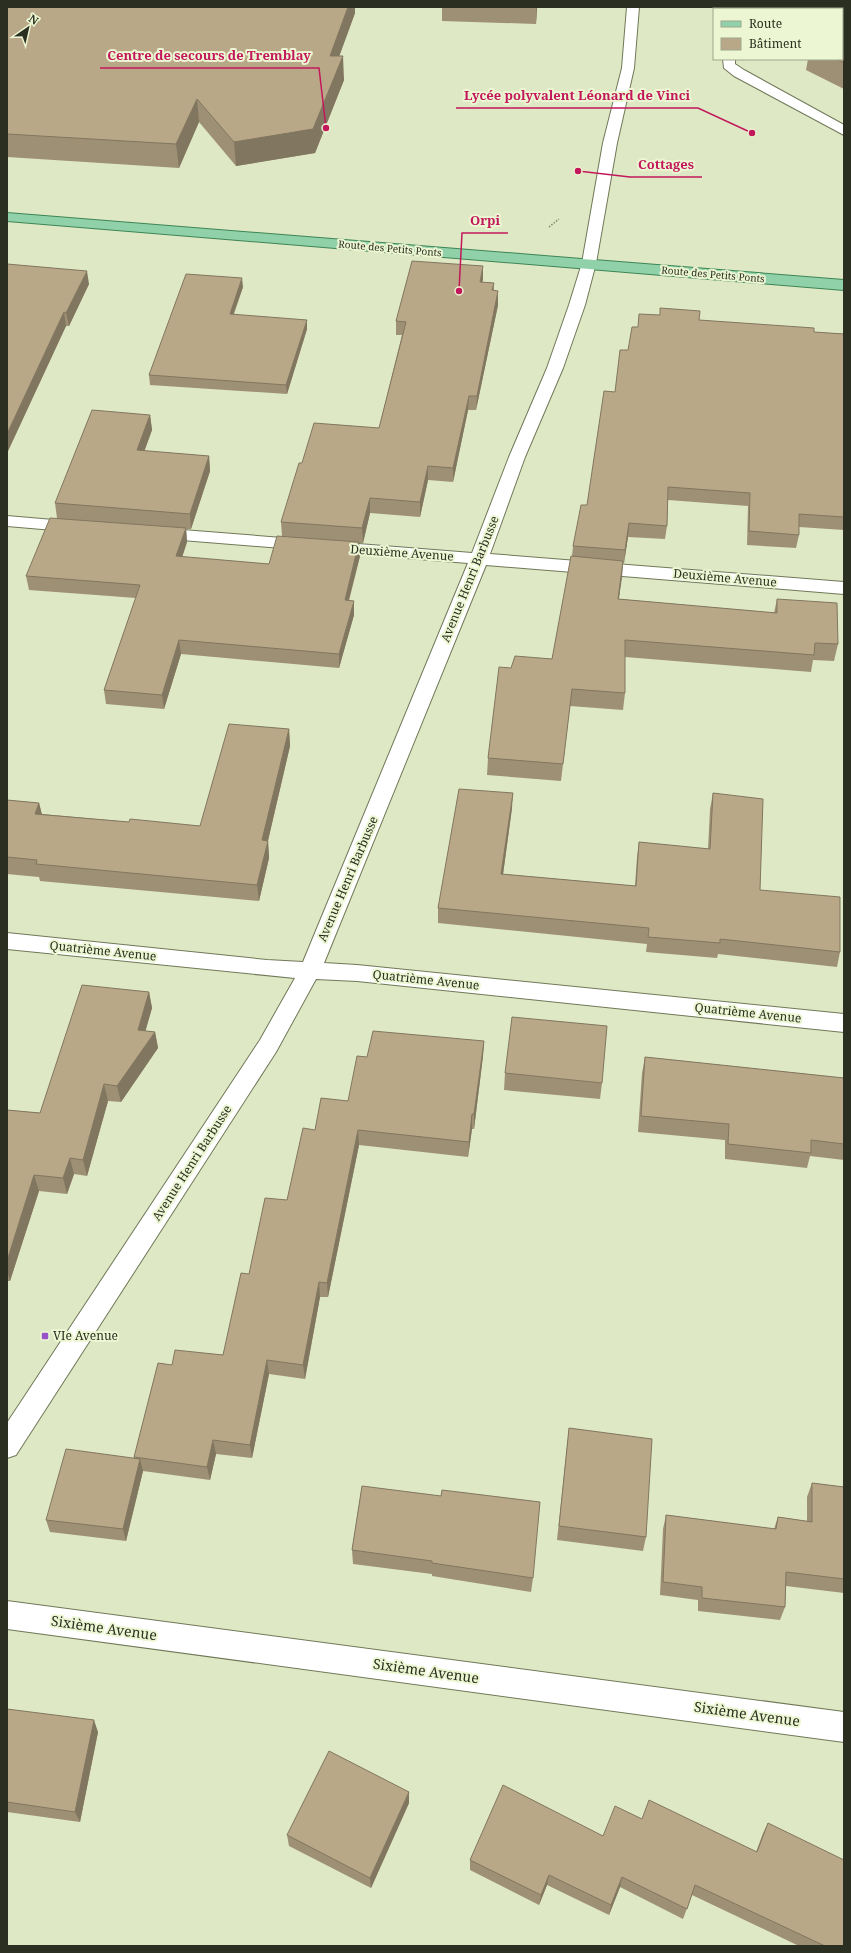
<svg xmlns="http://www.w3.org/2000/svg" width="851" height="1953" font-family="'Noto Serif',serif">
  <rect width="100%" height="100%" fill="#dfe8c5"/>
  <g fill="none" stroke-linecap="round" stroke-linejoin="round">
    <g stroke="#707858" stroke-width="2">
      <g id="minor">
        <polygon points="627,7 639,7 634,68 617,143 596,263 585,305 563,368 525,457 490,554 844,582 844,594 486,565 324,963 357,965 844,1014 844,1032 357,981 316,979 276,1052 16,1455 7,1458 7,1423 260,1040 295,978 7,949 7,933 267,960 303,962 468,563 157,538 151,537 148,533 151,529 157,528 472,553 509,457 547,368 569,305 582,263 603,143 622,68"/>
        <polygon points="728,7 740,7 739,9 727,9"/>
        <polygon points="723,59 735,59 735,64 744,70 844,125 844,135 734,76 724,68"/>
        <polygon points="7,516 77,522 83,523 86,527 83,531 77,532 7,526"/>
        <polygon points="7,1601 844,1712 844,1742 7,1629"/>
      </g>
    </g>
    <g stroke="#3d8555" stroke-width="2">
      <polygon id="major" points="7,213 844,280 844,290 7,221"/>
    </g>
    <polyline stroke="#81876f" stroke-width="1.5" stroke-dasharray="1.5 1.5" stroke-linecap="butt" points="549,227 559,219"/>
    <use href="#minor" fill="#fff" fill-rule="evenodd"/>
    <use href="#major" fill="#91d1aa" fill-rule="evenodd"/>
  </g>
  <g fill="#9e9075">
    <polygon points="7,7 355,13 339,56 344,80 315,153 236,166 199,122 179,168 7,157"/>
    <polygon points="442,7 537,7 536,24 442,21"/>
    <polygon points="826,7 844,7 844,16 842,15 842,9 830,9"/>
    <polygon points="844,17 844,89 806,70 808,59 842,59"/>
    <polygon points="7,264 89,284 69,326 66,326 8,451 7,451"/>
    <polygon points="483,279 482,282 494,283 494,290 498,305 476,410 468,410 453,482 428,480 420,517 370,513 363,543 359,543 360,556 349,601 354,615 339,668 181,654 164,709 106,704 104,690 136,598 29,590 26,576 57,518 55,503 150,415 152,430 144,451 209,456 210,471 191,529 186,529 187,542 182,557 269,564 282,536 281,522 302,463 379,428 402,335 396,335 396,321"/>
    <polygon points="243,287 234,314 307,329 287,394 150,385 149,375"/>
    <polygon points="699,320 814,332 844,334 844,530 799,527 799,535 796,548 747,545 748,506 668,500 667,526 665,539 628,537 624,563 623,563 619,599 774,613 777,599 838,644 834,661 813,660 811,672 625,657 625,693 623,710 570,706 561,781 487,775 488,758 511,668 552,659 572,556 573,546 587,505 615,392 628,350 638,327"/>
    <polygon points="289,729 290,746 268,841 269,858 259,901 40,881 39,877 7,874 7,800 39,803 42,814 129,822 200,826"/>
    <polygon points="713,793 760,890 840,952 837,967 718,954 717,958 646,952 647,944 438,923 438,908 512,808 503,874 635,886 637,857 639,842 708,849 710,809"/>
    <polygon points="149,992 152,1008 145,1031 155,1032 158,1048 121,1102 108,1101 87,1176 74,1174 67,1194 39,1191 10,1281 7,1281 7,1110 40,1113"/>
    <polygon points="484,1041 483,1056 474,1129 472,1129 468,1157 359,1145 328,1297 320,1297 305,1379 269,1374 252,1458 216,1454 210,1480 143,1471 126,1541 50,1532 46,1520 134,1458 134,1457 172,1365 223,1355 249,1274 287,1200 315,1130 348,1101 367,1057"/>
    <polygon points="645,1057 844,1078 844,1160 810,1156 807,1168 725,1159 725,1140 638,1132 642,1073"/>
    <polygon points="505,1073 602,1083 600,1099 504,1090"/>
    <polygon points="569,1428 646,1537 643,1551 557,1540"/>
    <polygon points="812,1483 844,1487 844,1593 786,1586 785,1607 780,1620 698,1611 698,1600 660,1595 663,1529 666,1515 774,1529 778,1517 807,1521 807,1497"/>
    <polygon points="362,1486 533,1578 531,1592 432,1576 432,1574 353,1564 352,1550"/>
    <polygon points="7,1709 98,1732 80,1822 7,1812"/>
    <polygon points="409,1792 409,1803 371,1888 289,1846 287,1835"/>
    <polygon points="642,1819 756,1852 763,1833 768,1823 844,1946 799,1946 692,1895 683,1919 620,1887 609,1915 547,1885 539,1905 470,1870 470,1860 603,1836"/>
  </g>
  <g fill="#81765f">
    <polygon points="348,7 355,7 355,13 331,79 330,56"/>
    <polygon points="536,7 537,7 536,24"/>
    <polygon points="343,56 344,80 315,153 236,166 234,142"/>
    <polygon points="197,99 199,122 179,168 176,144"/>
    <polygon points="483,266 483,279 480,296 480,282"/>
    <polygon points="87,271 89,284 69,326 66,313"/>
    <polygon points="242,278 243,287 230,323 230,314"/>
    <polygon points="498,291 498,305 476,410 477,396"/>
    <polygon points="64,312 66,326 8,451 7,446 7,434"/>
    <polygon points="307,320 307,329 287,394 286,385"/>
    <polygon points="469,396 468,410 453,482 453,468"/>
    <polygon points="150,415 152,430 139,466 137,450"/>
    <polygon points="209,456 210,471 191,529 190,514"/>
    <polygon points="428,466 428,480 420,517 420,502"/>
    <polygon points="370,498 370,513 363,543 362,528"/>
    <polygon points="629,523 628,537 624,563 625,550"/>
    <polygon points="186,528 187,542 178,570 176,556"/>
    <polygon points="359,542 360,556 345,614 345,600"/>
    <polygon points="623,561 622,578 616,616 618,599"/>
    <polygon points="354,601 354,615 339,668 339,654"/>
    <polygon points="179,640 181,654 164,709 162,695"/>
    <polygon points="289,729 290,746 265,853 268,841 269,858 259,901 257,885 262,840"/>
    <polygon points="513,793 512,808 501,889 501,874"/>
    <polygon points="39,803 43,820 35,814"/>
    <polygon points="149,992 152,1008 141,1047 138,1030"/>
    <polygon points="155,1032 158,1048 121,1102 117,1086"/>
    <polygon points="484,1041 483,1056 474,1129 474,1114"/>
    <polygon points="104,1084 108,1101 87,1176 83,1160"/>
    <polygon points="472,1114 472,1129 468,1157 469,1142"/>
    <polygon points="358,1130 359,1145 328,1297 327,1283"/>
    <polygon points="70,1158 74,1174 67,1194 63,1178"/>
    <polygon points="34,1175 39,1191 10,1281 7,1271 7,1261"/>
    <polygon points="319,1282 320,1297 305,1379 303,1365"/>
    <polygon points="267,1360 269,1374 252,1458 250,1445"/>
    <polygon points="213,1440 216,1454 210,1480 207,1467"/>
    <polygon points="140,1459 143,1471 126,1541 123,1529"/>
    <polygon points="94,1720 98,1732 80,1822 75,1812"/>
    <polygon points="409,1792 409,1803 371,1888 370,1878"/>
    <polygon points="549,1875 547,1885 539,1905 541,1895"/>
    <polygon points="622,1877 620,1887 609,1915 611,1905"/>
  </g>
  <g fill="#b8a888" stroke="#81765f">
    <polygon points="7,7 348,7 330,56 343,56 313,129 234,142 197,99 176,144 7,134"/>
    <polygon points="844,17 844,63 837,59 842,59 842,19"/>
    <polygon points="412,261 483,266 480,282 494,283 492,290 498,291 477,396 469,396 453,468 428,466 420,502 370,498 362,528 281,522 299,463 302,463 314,423 379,428 406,322 396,321"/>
    <polygon points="7,264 87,271 66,313 64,312 7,434"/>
    <polygon points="186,274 242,278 230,314 307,320 286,385 149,375"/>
    <polygon points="660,308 700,311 699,320 814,328 814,332 844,334 844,517 799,514 799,535 749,531 750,493 668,487 667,526 629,523 625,550 573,546 581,505 587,505 604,391 615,392 620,350 628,350 632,327 638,327 639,314 660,315"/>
    <polygon points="92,410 150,415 137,450 209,456 190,514 55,503"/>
    <polygon points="50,518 186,528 176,556 269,564 277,536 359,542 345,600 354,601 339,654 179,640 162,695 104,690 140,585 26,576"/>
    <polygon points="571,556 623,561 618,599 777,613 777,599 837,603 838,644 815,643 814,655 625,640 625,693 572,689 563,764 488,758 499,667 511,668 515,656 552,659"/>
    <polygon points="229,724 289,729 262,840 268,841 257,885 36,864 37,860 7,857 7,800 39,803 35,814 129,822 130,819 200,826"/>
    <polygon points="459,789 513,793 501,874 636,886 639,842 710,849 713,793 763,799 760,890 840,897 840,952 720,939 720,943 648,937 649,928 438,908"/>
    <polygon points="82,985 149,992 138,1030 155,1032 117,1086 104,1084 83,1160 70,1158 63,1178 34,1175 7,1261 7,1110 40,1113"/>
    <polygon points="512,1017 607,1026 602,1083 505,1073"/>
    <polygon points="373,1031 484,1041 474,1114 472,1114 469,1142 358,1130 327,1283 319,1282 303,1365 267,1360 250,1445 213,1440 207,1467 134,1457 158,1363 172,1365 175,1350 223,1355 241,1273 249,1274 265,1198 287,1200 303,1128 315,1130 321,1098 348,1101 357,1056 367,1057"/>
    <polygon points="645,1057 844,1078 844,1144 811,1140 811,1153 728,1144 729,1124 641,1116"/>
    <polygon points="569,1428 652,1439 646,1537 559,1526"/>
    <polygon points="66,1449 140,1459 123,1529 46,1520"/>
    <polygon points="812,1483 844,1487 844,1579 786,1572 785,1607 702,1598 702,1587 663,1582 666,1515 776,1529 778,1517 812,1522"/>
    <polygon points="362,1486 441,1496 442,1490 540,1502 533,1578 432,1563 432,1561 352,1550"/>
    <polygon points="7,1709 94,1720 75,1812 7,1802"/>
    <polygon points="329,1751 409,1792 370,1878 287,1835"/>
    <polygon points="503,1785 603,1836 615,1806 642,1819 649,1800 757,1852 768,1823 844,1860 844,1946 825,1946 695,1885 687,1909 622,1877 611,1905 549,1875 541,1895 470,1860"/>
  </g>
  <rect fill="#9754c8" stroke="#ecf6d2" stroke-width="1.5" x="41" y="1332" width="8" height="8" rx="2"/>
  <g text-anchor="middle" stroke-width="4" stroke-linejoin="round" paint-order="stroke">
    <g font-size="10" fill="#2b2f21" stroke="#ecf6d2">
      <text transform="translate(390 248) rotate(5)" y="4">Route des Petits Ponts</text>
      <text transform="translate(713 274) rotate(5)" y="4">Route des Petits Ponts</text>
    </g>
    <g font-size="12" fill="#2b2f21" stroke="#ecf6d2">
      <text transform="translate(402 553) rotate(4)" y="4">Deuxième Avenue</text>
      <text transform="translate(725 578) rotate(5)" y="4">Deuxième Avenue</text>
      <text transform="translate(470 579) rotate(-68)" y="4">Avenue Henri Barbusse</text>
      <text transform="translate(348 879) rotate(-67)" y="4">Avenue Henri Barbusse</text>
      <text transform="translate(103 951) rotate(6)" y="4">Quatrième Avenue</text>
      <text transform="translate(426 980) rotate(6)" y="4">Quatrième Avenue</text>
      <text transform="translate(748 1013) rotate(6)" y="4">Quatrième Avenue</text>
      <text transform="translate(192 1163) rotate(-57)" y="4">Avenue Henri Barbusse</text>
    </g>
    <g font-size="12" fill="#2b2f21" stroke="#ecf6d2" text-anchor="start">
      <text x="53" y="1340">VIe Avenue</text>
    </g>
    <g font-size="14" fill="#2b2f21" stroke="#ecf6d2">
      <text transform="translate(104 1628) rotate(8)" y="5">Sixième Avenue</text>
      <text transform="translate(426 1671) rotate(8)" y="5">Sixième Avenue</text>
      <text transform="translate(747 1714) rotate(8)" y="5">Sixième Avenue</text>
    </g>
  </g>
  <path fill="none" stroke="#c2185b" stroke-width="1.5" d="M326 128L319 68H100M752 133L698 108H456M578 171L630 177H702M459 291L462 233H508"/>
  <g fill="#c2185b" stroke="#ecf6d2" stroke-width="1.5">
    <circle cx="326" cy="128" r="4"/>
    <circle cx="752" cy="133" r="4"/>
    <circle cx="578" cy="171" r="4"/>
    <circle cx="459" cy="291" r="4"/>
  </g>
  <g font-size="13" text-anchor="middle" font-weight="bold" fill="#c2185b" stroke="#ecf6d2" stroke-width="4" stroke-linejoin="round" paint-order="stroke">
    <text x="209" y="60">Centre de secours de Tremblay</text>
    <text x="577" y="100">Lycée polyvalent Léonard de Vinci</text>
    <text x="666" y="169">Cottages</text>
    <text x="485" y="225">Orpi</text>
  </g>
  <rect width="851" height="1953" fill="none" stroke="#2b2f21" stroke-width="16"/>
  <rect x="713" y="8" width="130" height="52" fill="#ecf6d2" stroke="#9fa68b"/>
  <rect x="721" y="21" width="20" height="6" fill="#91d1aa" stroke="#9fa68b"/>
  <text x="749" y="28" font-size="12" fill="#2b2f21">Route</text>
  <rect x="721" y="38" width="20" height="12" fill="#b8a888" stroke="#9fa68b"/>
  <text x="749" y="48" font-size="12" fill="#2b2f21">Bâtiment</text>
  <g transform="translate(28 28) rotate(34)" stroke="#ecf6d2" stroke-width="3" paint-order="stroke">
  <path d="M0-3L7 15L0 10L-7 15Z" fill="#2b2f21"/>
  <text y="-6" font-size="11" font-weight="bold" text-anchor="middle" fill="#2b2f21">N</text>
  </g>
</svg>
